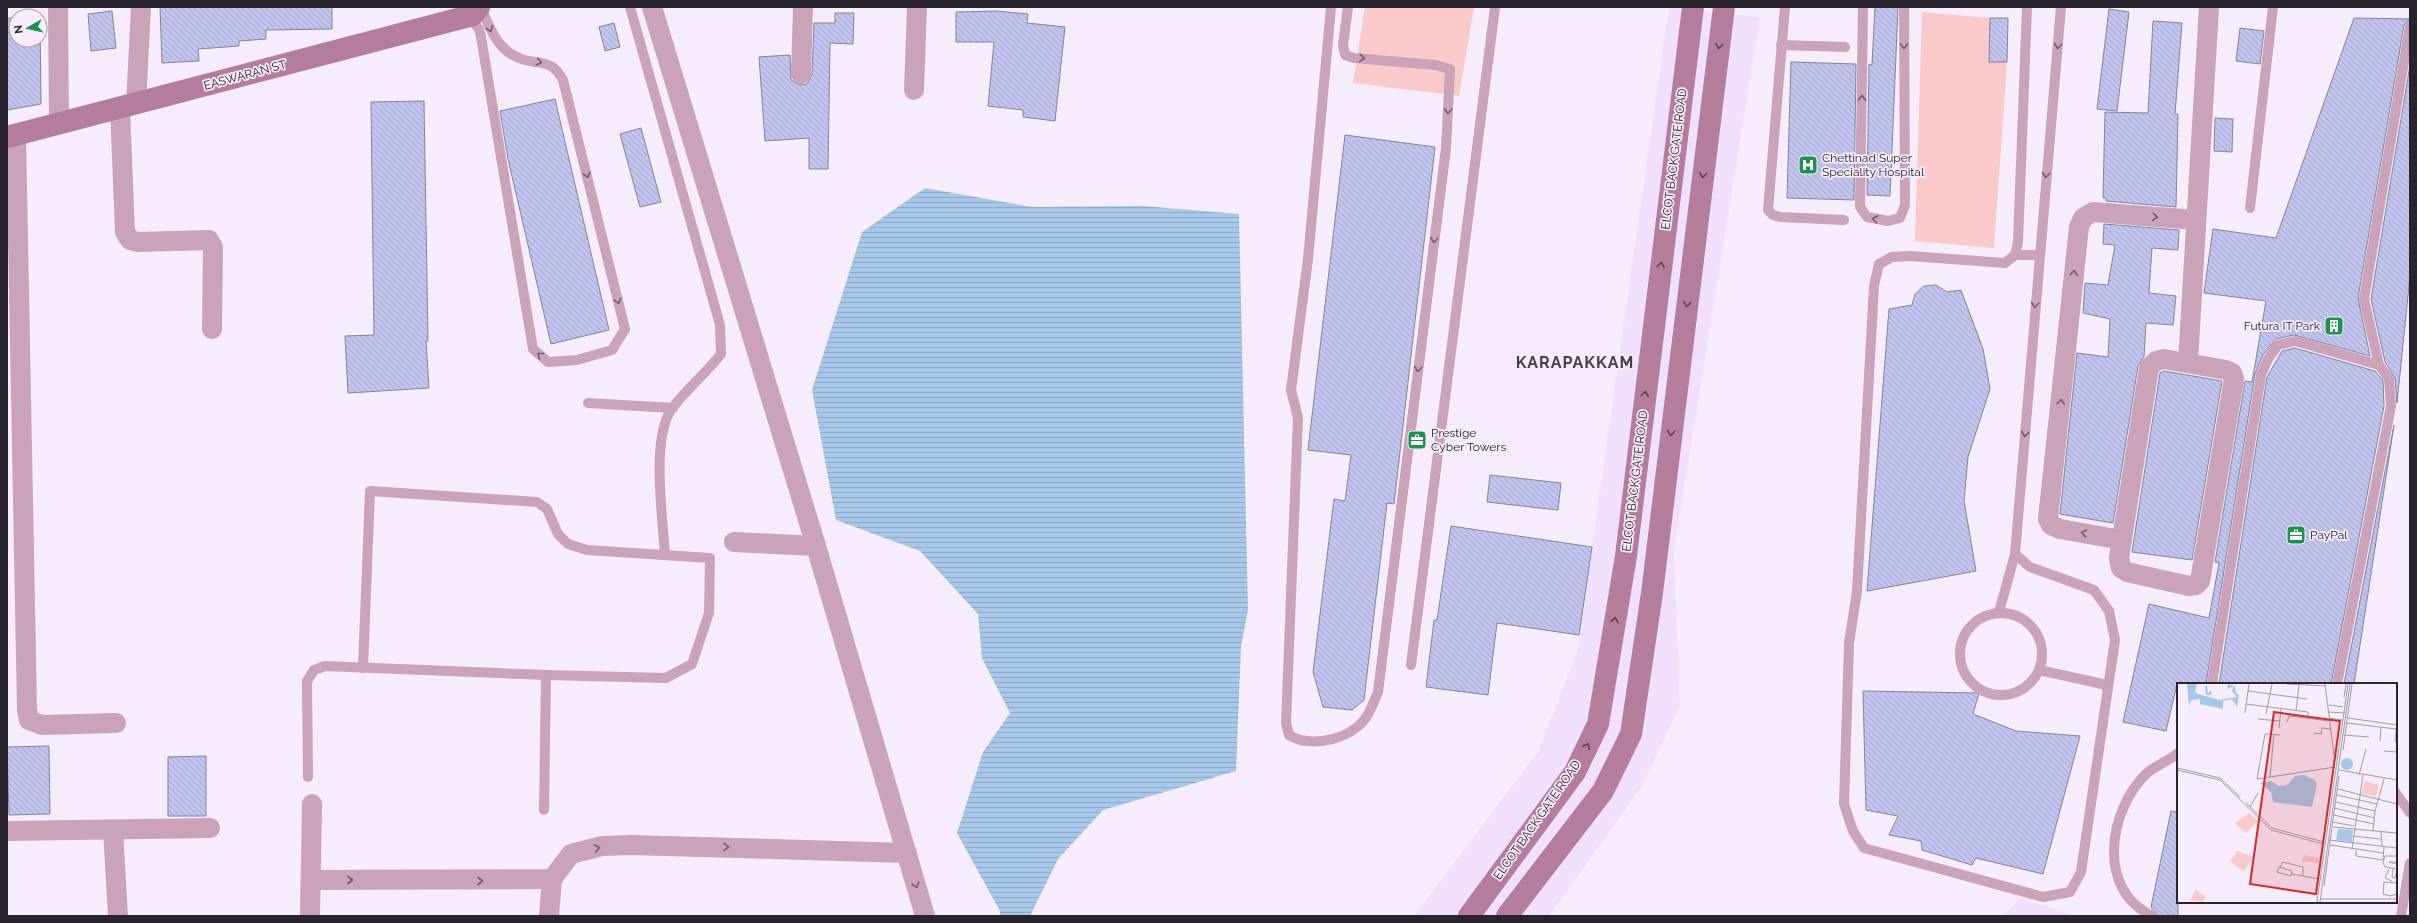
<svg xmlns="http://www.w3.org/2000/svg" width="2417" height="923" font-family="Raleway,sans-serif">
  <defs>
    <pattern id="water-rules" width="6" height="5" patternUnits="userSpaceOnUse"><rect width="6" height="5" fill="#a6c7e7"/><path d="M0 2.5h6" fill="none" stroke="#8fabc6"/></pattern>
    <pattern id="building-back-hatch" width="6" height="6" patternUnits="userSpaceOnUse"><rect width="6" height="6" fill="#c0c4ed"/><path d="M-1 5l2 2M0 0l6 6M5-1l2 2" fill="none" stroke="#a5a8cc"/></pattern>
  </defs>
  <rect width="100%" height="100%" fill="#f6ecfc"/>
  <g fill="#f1e0fb">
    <polygon points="1669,7 1760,17 1674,550 1680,705 1642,786 1549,916 1414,916 1538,752 1577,652"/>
    <polygon points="2020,898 2077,916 2003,916"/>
  </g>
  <g fill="#fac9ca">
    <polygon points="1365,7 1474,7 1459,96 1353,83"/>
    <polygon points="1922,12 1990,18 1989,62 2007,62 1994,248 1915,241"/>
  </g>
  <polygon fill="url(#water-rules)" points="925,188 1032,207 1143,206 1239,214 1248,610 1241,646 1236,771 1103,810 1058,859 1030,916 1000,916 1000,911 957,833 983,752 1010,713 982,658 978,614 920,551 836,520 812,390 862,232"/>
  <g fill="url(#building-back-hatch)" stroke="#81849f">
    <polygon points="160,7 332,7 332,29 266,30 266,39 239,41 239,46 198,49 199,61 162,63"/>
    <polygon points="1875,7 1898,7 1890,196 1867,195 1869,64 1872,65"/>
    <polygon points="2109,9 2129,12 2117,111 2097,109"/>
    <polygon points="112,11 116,48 91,51 88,14"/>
    <polygon points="997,11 1028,14 1027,23 1065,27 1055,121 1023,117 1023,110 988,106 994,42 956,42 956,12"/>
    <polygon points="835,13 854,13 853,44 830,43 828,169 809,169 809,138 765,141 759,57 790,55 791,80 800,85 807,84 812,74 814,23 835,23"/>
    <polygon points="7,18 16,18 16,40 40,40 40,19 41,104 7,110"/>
    <polygon points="1990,18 2008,18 2007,62 1989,62"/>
    <polygon points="2354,18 2410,19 2404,25 2358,298 2370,356 2294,335 2276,339 2263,355 2255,374 2206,684 2177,684 2166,731 2123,722 2149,604 2209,618 2219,563 2215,562 2245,381 2252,382 2266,301 2204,293 2213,229 2276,238"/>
    <polygon points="2153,21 2182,23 2175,114 2178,114 2176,207 2106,201 2106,198 2103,198 2105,112 2148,113"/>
    <polygon points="614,23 620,47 605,51 599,27"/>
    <polygon points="2240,28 2264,31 2260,64 2236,61"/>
    <polygon points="1791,62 1856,64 1854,200 1787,198"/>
    <polygon points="2410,65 2410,276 2397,403 2395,378 2385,362 2371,299"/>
    <polygon points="555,99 609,330 551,344 508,159 500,111"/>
    <polygon points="424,101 428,341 426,341 429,388 348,393 345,336 374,335 371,102"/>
    <polygon points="2215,118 2233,119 2232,152 2214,151"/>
    <polygon points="641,128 661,202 640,207 620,134"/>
    <polygon points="1345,135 1435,147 1394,504 1387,503 1364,700 1352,710 1323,707 1313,672 1334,499 1345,501 1351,455 1308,450"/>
    <polygon points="2104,224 2179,230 2178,250 2152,248 2149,293 2176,296 2173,325 2146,323 2144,357 2138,366 2113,523 2060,514 2077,353 2108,357 2110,319 2083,313 2085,283 2108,285 2115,245 2103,244"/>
    <polygon points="1936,285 1947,292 1961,290 1983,349 1990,389 1968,457 1964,501 1976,571 1867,591 1889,309 1912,305 1915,294 1924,286"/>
    <polygon points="2295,348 2375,371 2383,381 2384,406 2331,684 2219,684 2267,377 2282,351"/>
    <polygon points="2164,371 2222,381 2192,560 2132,552 2160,373"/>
    <polygon points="2394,425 2354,684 2344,684"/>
    <polygon points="1490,475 1561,483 1558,510 1487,502"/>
    <polygon points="1451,526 1592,547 1579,635 1497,623 1488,695 1426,687 1434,620 1437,620"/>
    <polygon points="1863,691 1979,693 1973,714 2016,731 2080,736 2043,874 1976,858 1972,865 1922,850 1921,841 1889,835 1898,816 1866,810"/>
    <polygon points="49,746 50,814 9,815 7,747"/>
    <polygon points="206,756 206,816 168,816 168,757"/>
    <polygon points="2171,811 2178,812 2178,916 2159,916 2151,907"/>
  </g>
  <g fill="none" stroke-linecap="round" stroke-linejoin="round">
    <g stroke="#caa3b8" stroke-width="10">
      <path d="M 630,7 L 720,325 L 721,354 C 706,373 688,388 673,407 C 650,436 663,518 665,555"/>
      <path d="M 1331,7 L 1308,259 L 1291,390 L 1298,418 L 1286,723 L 1289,735 C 1308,747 1340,741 1357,727 C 1368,719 1373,704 1378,692 L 1446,148 L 1450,69 L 1435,65 L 1354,58 L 1345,55 L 1343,45 L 1348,7"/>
      <polyline points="1785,7 1768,210 1773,215 1780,217 1844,220"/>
      <polyline points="1863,7 1860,207 1867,217 1888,221 1900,218 1905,205 1904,7"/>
      <polyline points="2027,7 2018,242 2015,255 2005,263 1910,256 1892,257 1879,264 1874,286 1857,591 1849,643 1844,804 1853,831 1864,848 2043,897 2070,892 2081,872 2115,640 2109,611 2094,590 2030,567 2015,554 2061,7"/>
      <path d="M 469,16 L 479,29 L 481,37 L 533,349 L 548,362 L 577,360 L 612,350 L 625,329 L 563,80 C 551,57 538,66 519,58 C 497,50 489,26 481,7"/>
      <polyline points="1781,45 1845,47"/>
      <polyline points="2250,208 2273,7"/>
      <polyline points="2015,255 2039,255"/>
      <polyline points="588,403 673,408"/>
      <polyline points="1999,612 2015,554"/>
      <circle cx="2001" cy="654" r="41"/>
      <polyline points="1411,665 1495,7"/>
      <polyline points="363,668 370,491 537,502 547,509 558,534 568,544 587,550 710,558 709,613 692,664 666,678 546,675 544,810"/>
      <polyline points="2039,670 2107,685"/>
      <polyline points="2212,684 2261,375 2268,359 2278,345 2295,341 2379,365"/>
      <polyline points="2337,684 2391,406 2389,379 2379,365 2364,299 2410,26"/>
      <polyline points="308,777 307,681 314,670 325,666 546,675"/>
      <polyline points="2396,793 2410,813"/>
      <path d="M 2153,916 C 2096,891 2108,810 2147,773 C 2156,765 2169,761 2178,753"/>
      <polyline points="2401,916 2410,863"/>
    </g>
    <g stroke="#caa3b8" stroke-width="20">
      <polyline points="58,7 59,123"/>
      <polyline points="652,7 816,546 925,916"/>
      <polyline points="801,74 803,7"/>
      <polyline points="914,90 917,7"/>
      <polyline points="136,104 141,7"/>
      <polyline points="120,108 125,232 130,240 138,242 209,240 213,247 212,329"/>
      <polyline points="16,134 27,710 29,720 42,725 116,723"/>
      <polygon points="2164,359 2226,370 2232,373 2234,379 2200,581 2196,585 2189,586 2127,572 2121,568 2119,558 2149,368 2156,361"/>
      <polyline points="2188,362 2209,7"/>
      <polyline points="2122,540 2060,529 2051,525 2048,519 2079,227 2083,218 2093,212 2184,219"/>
      <polyline points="734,542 816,546"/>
      <polyline points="113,830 118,916"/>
      <polyline points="7,831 210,828"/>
      <polyline points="311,880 552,879 571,854 602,846 630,845 907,853"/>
      <polyline points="310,916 312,804"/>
      <polyline points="549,916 552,879"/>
    </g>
    <g stroke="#b57d9c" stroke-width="22">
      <polyline points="7,137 473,15 479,7"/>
      <polyline points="1469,916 1575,772 1598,724 1626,556 1693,7"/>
      <polyline points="1507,916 1603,791 1631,734 1652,593 1724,7"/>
    </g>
  </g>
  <defs><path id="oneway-chevron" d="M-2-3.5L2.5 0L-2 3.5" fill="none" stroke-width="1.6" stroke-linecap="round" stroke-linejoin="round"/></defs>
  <g stroke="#715d6c">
    <use href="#oneway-chevron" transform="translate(490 29) rotate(68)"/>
    <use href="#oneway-chevron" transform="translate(1904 46) rotate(90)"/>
    <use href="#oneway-chevron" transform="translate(2058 46) rotate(95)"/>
    <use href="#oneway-chevron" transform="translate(1362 58) rotate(5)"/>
    <use href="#oneway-chevron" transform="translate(539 62) rotate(12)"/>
    <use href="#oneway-chevron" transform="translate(1862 98) rotate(-89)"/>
    <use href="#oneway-chevron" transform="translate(1448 111) rotate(93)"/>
    <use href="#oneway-chevron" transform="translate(587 175) rotate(76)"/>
    <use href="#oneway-chevron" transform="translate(2046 175) rotate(95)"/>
    <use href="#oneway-chevron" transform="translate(2155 217) rotate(5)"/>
    <use href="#oneway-chevron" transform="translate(1875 219) rotate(-169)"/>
    <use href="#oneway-chevron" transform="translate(1434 240) rotate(97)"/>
    <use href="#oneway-chevron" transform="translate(2074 273) rotate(-84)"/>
    <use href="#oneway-chevron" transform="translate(618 301) rotate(76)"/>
    <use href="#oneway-chevron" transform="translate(2035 305) rotate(95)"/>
    <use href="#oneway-chevron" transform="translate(540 355) rotate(-141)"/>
    <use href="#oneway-chevron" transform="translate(1418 369) rotate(97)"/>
    <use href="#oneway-chevron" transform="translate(2061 402) rotate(-84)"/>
    <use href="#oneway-chevron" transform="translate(2025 434) rotate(95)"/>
    <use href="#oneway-chevron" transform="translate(2084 533) rotate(-170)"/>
    <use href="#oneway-chevron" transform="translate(726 847) rotate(2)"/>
    <use href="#oneway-chevron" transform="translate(597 848) rotate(-14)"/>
    <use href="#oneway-chevron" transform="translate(350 880)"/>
    <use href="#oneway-chevron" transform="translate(480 881)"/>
    <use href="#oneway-chevron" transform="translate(916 885) rotate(74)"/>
  </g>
  <g stroke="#5a4254">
    <use href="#oneway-chevron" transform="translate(1719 46) rotate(97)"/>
    <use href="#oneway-chevron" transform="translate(1703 175) rotate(97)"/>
    <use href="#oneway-chevron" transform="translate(1661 265) rotate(-83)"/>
    <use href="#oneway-chevron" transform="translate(1687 304) rotate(97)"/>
    <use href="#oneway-chevron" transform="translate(1645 394) rotate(-83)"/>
    <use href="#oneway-chevron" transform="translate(1671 433) rotate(97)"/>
    <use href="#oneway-chevron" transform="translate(1615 620) rotate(-81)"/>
    <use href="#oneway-chevron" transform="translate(1587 746) rotate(-64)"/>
  </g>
  <defs>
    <g id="hospital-square" transform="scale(1)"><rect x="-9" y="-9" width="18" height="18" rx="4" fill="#1b934e" stroke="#f6ecfc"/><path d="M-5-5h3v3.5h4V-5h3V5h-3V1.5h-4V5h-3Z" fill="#fff"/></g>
    <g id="building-square" transform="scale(1)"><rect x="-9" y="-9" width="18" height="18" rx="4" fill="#1b934e" stroke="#f6ecfc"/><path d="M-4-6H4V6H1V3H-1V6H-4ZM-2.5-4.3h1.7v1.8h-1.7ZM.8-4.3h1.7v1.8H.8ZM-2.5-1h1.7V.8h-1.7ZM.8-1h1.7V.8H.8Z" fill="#fff"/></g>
    <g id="office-square" transform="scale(1)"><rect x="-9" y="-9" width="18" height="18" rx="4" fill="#1b934e" stroke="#f6ecfc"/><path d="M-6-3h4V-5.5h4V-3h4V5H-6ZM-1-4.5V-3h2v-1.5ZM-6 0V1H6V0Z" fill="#fff"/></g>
  </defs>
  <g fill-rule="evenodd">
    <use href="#hospital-square" x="1808" y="165"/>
    <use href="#building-square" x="2334" y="326"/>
    <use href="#office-square" x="1417" y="440"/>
    <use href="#office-square" x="2296" y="535"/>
  </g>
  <g text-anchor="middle" stroke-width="3.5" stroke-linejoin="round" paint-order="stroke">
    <g font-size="12" fill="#29232d" stroke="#f6ecfc">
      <text transform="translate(245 75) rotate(-15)" y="4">EASWARAN ST</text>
      <text transform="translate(1674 159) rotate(-83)" y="4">ELCOT BACK GATE ROAD</text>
      <text transform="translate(1635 481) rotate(-83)" y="4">ELCOT BACK GATE ROAD</text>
      <text transform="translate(1537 820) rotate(-55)" y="4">ELCOT BACK GATE ROAD</text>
    </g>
    <g font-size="12" fill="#29232d" stroke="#f6ecfc" text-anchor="start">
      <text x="1822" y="162">Chettinad Super<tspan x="1822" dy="14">Speciality Hospital</tspan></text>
      <text x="2320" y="330" text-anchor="end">Futura IT Park</text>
      <text x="1431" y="437">Prestige<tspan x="1431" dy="14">Cyber Towers</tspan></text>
      <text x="2310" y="539">PayPal</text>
    </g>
    <g font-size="16" font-weight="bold" letter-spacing="1" fill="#4a3c52" stroke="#f6ecfc">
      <text x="1575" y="368">KARAPAKKAM</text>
    </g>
  </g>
  <g transform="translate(2177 683)">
    <rect width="220" height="220" fill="#f6ecfc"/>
    <path d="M 188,98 L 202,102 L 199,114 L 184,110 ZM 72,130 L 81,138 L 69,150 L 58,140 ZM 60,168 L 77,174 L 67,188 L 53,179 ZM 127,172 L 143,175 L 142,180 L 125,178 ZM 19,207 L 29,214 L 26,219 L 13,217 Z" fill="#fac9ca"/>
    <path d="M 10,1 L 20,1 L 18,9 L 21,11 L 43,17 L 60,14 L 55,8 L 57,3 L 50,6 L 51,1 L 55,2 L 58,3 L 59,10 L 62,12 L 60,24 L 55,16 L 46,18 L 46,26 L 23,21 L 23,16 L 14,17 L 12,23 ZM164 81a6 6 0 1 1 12 0a6 6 0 1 1-12 0ZM 127,92 L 138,97 L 140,102 L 135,124 L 96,119 L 94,109 L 83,100 L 94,98 L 102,103 L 110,102 L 118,93 ZM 161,146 L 176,147 L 175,159 L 159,157 Z" fill="#a6c7e7"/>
    <path fill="none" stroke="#a6c7e7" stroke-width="2" d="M 29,3 L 30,11 L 33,11 L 34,8"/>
    <path fill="none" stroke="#a49ca9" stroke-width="1" d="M 110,1 L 149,3M 148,1 L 157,72 L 160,74M 71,8 L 130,16M 167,14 L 169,1M 69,21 L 131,29 L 131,35M 152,22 L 166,24M 119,28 L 122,2M 152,29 L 168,30M 68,30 L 72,1M 89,31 L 95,1M 153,35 L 165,37M 171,35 L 220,42M 81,36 L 103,38M 110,39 L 112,33 L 153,38M 170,40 L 219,46M 220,40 L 218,58 L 220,60M 102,45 L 104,26M 137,50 L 144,51 L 145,45 L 154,46M 103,52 L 88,51 L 80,96 L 158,84M 167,52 L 192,54M 203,58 L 204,44M 166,67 L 175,1M 207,68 L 220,69M 0,85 L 43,95 L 63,114M 0,87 L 43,97 L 94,147 L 146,161M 162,87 L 220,97M 182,92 L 189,66M 93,94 L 97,51M 161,106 L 220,121M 160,112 L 200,121M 159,119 L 198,128M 69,120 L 95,145 L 147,159M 73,124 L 81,110M 157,125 L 198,135M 157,132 L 197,141M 156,139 L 177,143M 156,144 L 220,150M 196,148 L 198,128 L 207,96M 204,149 L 205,163M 176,153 L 203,156M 152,157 L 220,165M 153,162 L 206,170M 175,166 L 186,92M 179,167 L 179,173 L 206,177 L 207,164M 220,173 L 208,173 L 206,180 L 208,184 L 220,186M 220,179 L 212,179 L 220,181M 102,184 L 115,188 L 114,193 L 100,189 ZM 103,184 L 106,179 L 126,184 L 126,192M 212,186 L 208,195 L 215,198M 216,186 L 215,194 L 218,195 L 220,187M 115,191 L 142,196M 220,200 L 207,199 L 206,211 L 213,213 L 220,211M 147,203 L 162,93M 144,216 L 220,216M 140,219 L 171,1M 143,219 L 173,1"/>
    <path fill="#d62828" fill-opacity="0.15" stroke="#d62828" stroke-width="2" d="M 97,29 L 163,38 L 139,211 L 73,201 Z"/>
    <rect width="220" height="220" fill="none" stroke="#29232d" stroke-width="2"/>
  </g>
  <rect width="2417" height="923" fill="none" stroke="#29232d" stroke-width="16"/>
  <g transform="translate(28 28) rotate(262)"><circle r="19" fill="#f6ecfc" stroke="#a49ca9"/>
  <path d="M0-3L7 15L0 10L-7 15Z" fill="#1b934e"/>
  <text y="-6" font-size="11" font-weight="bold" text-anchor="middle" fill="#29232d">N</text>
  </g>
</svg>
